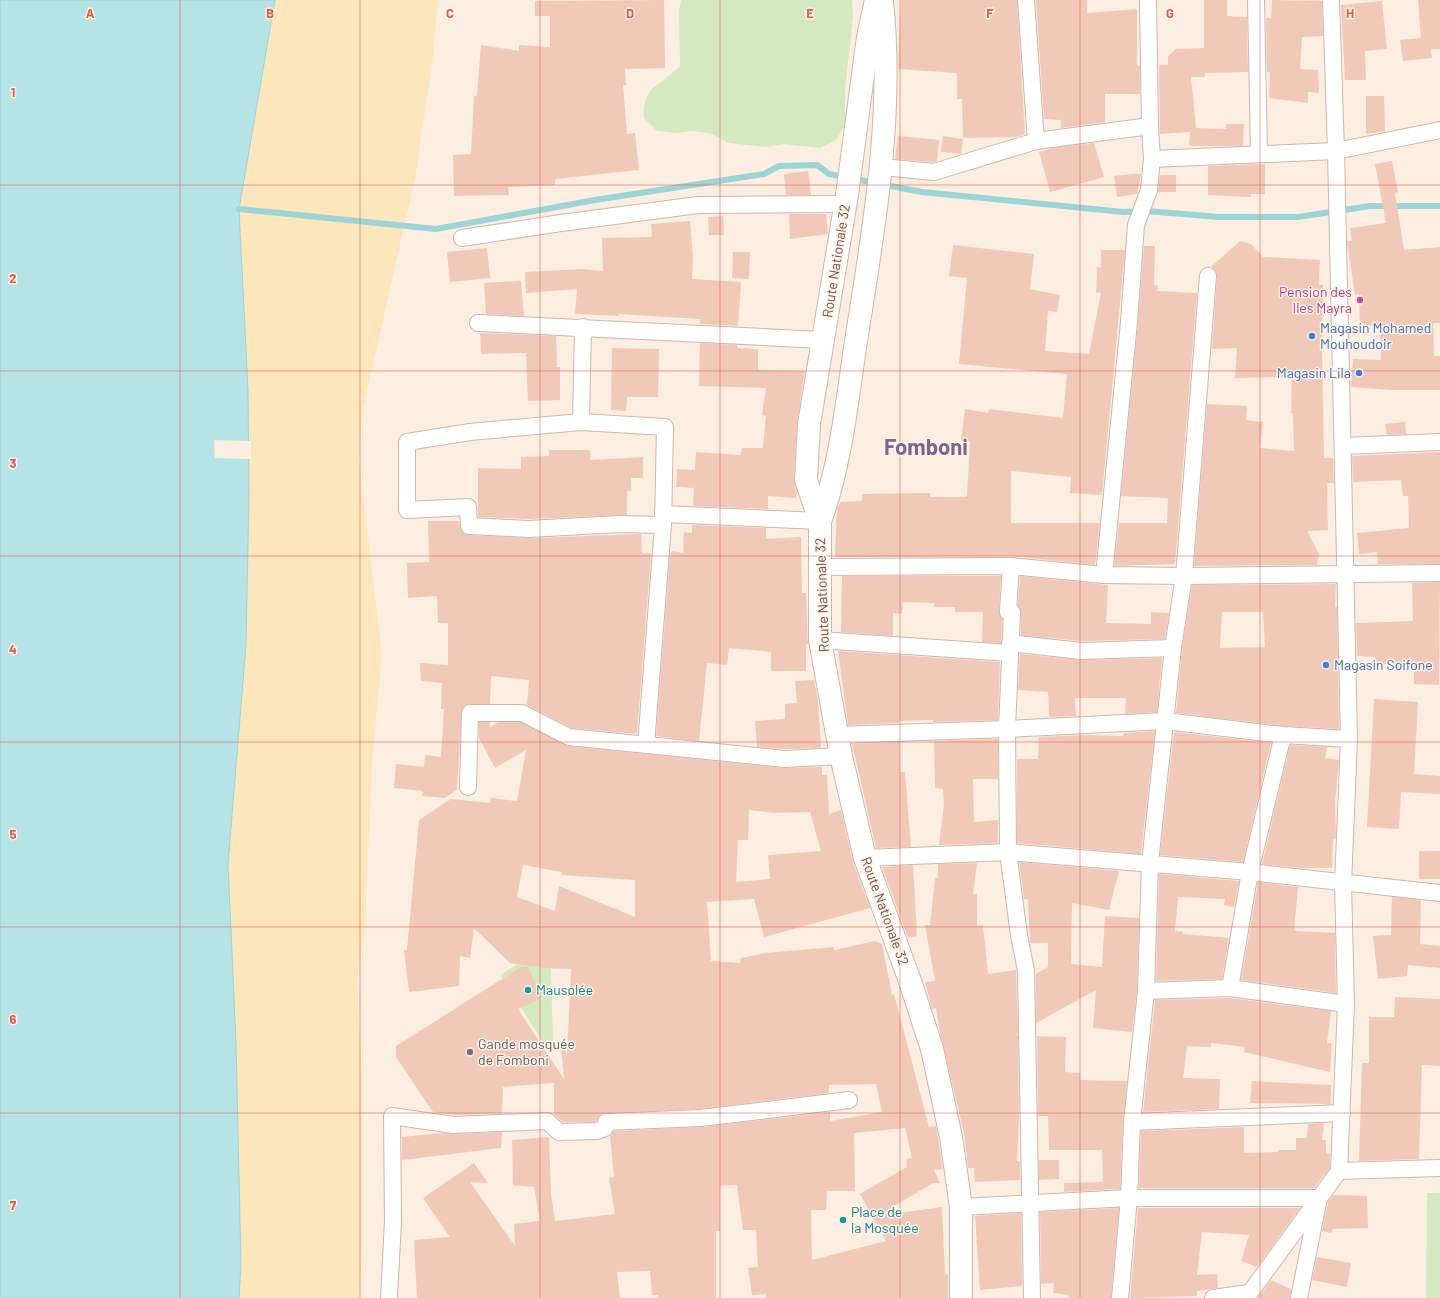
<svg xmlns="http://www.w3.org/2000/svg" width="1440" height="1298" font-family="Barlow,sans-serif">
  <rect width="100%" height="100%" fill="#fceee1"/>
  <g fill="#d5e9c0">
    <path d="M 681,0 L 852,0 L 853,17 L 845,89 L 845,125 L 836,140 L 820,148 L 784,144 L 766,147 L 747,145 L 729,143 L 712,134 L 693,131 L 676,133 L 657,131 L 644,118 C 642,85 660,87 680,66 L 679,11 Z"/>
    <polygon points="550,941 553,1044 547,1049 501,975"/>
    <polygon points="1427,1193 1440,1193 1440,1298 1426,1298"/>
  </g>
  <polygon fill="#fce6bb" points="275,0 438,0 432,64 415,178 362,413 359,461 382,655 372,761 365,925 357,979 362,1079 362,1246 359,1298 239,1298 241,1265 236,1043 228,864 246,645 249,493 248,390 239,209"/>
  <polygon fill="#b6e3e5" stroke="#9cd4d7" points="0,0 275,0 239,209 248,390 249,493 246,645 228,864 236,1043 241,1265 239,1298 0,1298"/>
  <polygon fill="#fceee1" points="214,440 251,441 251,459 215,458"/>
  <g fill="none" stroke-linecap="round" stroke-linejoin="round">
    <polyline stroke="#9cd4d7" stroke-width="6" points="239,209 436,229 595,200 764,174 779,166 817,165 829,174 922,192 1123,212 1147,211 1219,217 1298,217 1370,206 1440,206"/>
  </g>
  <g fill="#f1c9b9" fill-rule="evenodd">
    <polygon points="664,0 665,68 625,69 626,85 623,85 627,134 635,133 639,170 555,179 555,185 508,187 509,195 454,196 453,155 471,154 474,96 477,96 481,45 519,51 519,45 550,47 550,16 535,16 535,1"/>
    <polygon points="901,0 1017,0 1025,134 1016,137 963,138 962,99 957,99 957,73 898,69"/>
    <polygon points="1036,0 1087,0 1087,13 1137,9 1137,66 1140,66 1140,94 1105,94 1105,122 1061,128 1061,120 1044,119"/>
    <polygon points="1204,0 1227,0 1227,16 1247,17 1248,72 1205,73 1205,77 1191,77 1196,128 1226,129 1226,124 1244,124 1243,146 1189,146 1190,132 1160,134 1159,65 1168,65 1168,56 1176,49 1204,48"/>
    <polygon points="1272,0 1322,1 1323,36 1302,37 1300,69 1318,70 1319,93 1308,92 1308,103 1269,98 1270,72 1267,72 1266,18 1271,18"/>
    <polygon points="1418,0 1440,0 1440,49 1431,49 1432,58 1403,61 1400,40 1421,38"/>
    <polygon points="1382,1 1387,49 1365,51 1366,80 1345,80 1341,5"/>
    <polygon points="1366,96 1384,96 1385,131 1366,134"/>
    <polygon points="898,136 939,140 937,161 933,162 895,159"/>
    <polygon points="943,136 963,139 961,154 941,152"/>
    <polygon points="1094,143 1104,177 1050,192 1039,152 1052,148"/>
    <polygon points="1392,161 1398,192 1395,193 1404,250 1440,247 1440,323 1433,323 1434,356 1440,356 1440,390 1390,390 1351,387 1353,359 1381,360 1380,325 1360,326 1359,294 1355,295 1347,241 1352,241 1350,228 1386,223 1375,164"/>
    <polygon points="1265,164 1265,194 1251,194 1251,197 1208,195 1208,166"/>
    <polygon points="808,171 811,195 786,195 784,174"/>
    <polygon points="1133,174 1141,174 1137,194 1117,197 1114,176"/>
    <polygon points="1160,175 1176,175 1176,192 1158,192"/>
    <polygon points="789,214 826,214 828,234 790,239"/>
    <polygon points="723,216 724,235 709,235 708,217"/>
    <polygon points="690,221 693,260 692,279 741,282 738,326 700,324 700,319 619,314 619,316 575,314 577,289 526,293 525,272 581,269 603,271 602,238 652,237 651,224"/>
    <polygon points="1240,241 1251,244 1263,257 1320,260 1319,285 1323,285 1322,348 1324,458 1333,458 1334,483 1327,483 1328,530 1307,531 1319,554 1317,565 1194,566 1207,404 1247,406 1246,420 1263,422 1260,448 1294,451 1293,413 1291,413 1292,377 1235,378 1237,348 1212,349 1217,277 1216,272 1211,267"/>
    <polygon points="953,245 1034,254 1030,289 1060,295 1057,312 1048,311 1045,351 1089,354 1101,293 1096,292 1097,267 1101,268 1101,250 1125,250 1102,495 1070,493 1071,477 1011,471 1011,523 1100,523 1095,565 1011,556 835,557 837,509 840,502 862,501 862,494 930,493 930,497 967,497 970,441 961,440 965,409 988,413 989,409 1063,418 1067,374 959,364 967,278 949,276"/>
    <polygon points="1144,246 1155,246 1154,285 1158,286 1157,291 1197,293 1175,564 1114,566 1119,523 1167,523 1168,498 1121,496 1138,323"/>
    <polygon points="487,248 490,278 450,282 447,252"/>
    <polygon points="733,252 750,252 749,279 732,278"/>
    <polygon points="521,281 524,316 486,314 484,283"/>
    <polygon points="480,333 556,336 557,367 560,367 560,400 528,401 526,353 481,354"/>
    <polygon points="700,343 737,345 737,348 758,349 758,370 805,371 797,423 794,479 797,493 796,498 768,496 768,509 693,506 694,488 676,487 677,469 695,470 696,452 741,455 742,448 763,448 766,416 762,415 766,388 699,386"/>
    <polygon points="612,348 659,349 658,397 627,397 626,411 611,410"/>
    <polygon points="1405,422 1406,434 1387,435 1385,424"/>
    <polygon points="549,450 590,450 590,460 643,457 643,478 631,478 631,491 627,491 627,515 529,519 478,517 478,468 521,469 521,457 549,456"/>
    <polygon points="1440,452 1440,564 1378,564 1377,552 1359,554 1357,533 1409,528 1408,496 1403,496 1401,480 1353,482 1352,456"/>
    <polygon points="428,521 459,521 461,531 469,535 530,538 641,534 642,553 651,554 637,734 572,728 527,705 529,680 491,676 490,704 470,704 462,708 457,790 445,798 422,796 423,791 394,788 396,764 424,767 425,755 441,757 444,709 441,709 442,683 421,681 420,663 448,665 448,623 438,623 437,596 408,598 407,563 429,562"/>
    <polygon points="692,525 766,528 766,539 801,537 802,593 806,593 808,644 806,644 806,671 771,671 771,652 729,648 727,665 707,663 699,741 656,736 670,555 672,551 683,553 684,532 692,533"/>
    <polygon points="842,576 1001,576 999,611 1002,619 1001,643 982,642 983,612 955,612 955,607 934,607 934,603 903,602 902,614 893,613 893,636 841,632"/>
    <polygon points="1020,576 1108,585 1106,623 1151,624 1151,612 1169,613 1165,639 1081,641 1021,635 1021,612 1018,605"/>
    <polygon points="1440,582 1439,685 1414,684 1414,664 1375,664 1375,657 1357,656 1356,623 1413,621 1412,583"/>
    <path d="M 1336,584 L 1335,607 L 1337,607 L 1339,729 L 1284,726 L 1176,713 L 1182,649 L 1192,585 ZM 1222,612 L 1263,612 L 1265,647 L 1220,648 Z"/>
    <polygon points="838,651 1000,662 998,720 933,722 933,720 899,721 899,723 848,725"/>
    <polygon points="1020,654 1081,660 1162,658 1157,712 1125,714 1126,698 1075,698 1076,716 1049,717 1048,692 1018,690"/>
    <polygon points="814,680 818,701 821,748 785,749 757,747 755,721 785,719 785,704 797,703 795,681"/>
    <polygon points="1374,699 1418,702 1414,774 1440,776 1440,794 1401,792 1399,829 1367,827"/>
    <path d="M 479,722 L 490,722 L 490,727 L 498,722 L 520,722 L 568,746 L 784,768 L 822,767 L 822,775 L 827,775 L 829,814 L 841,810 L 853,862 L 870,908 L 764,937 L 754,899 L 707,902 L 711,961 L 740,963 L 741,958 L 765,953 L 834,947 L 834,950 L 875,941 L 882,944 L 892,995 L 894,994 L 929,1127 L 936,1126 L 943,1169 L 934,1170 L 940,1183 L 933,1183 L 877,1216 L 942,1207 L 945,1274 L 948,1275 L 948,1298 L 766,1298 L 766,1294 L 752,1295 L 748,1268 L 758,1267 L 756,1230 L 743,1230 L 737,1185 L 720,1186 L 720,1231 L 716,1231 L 716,1298 L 658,1298 L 658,1295 L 652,1295 L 650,1271 L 617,1272 L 620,1298 L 417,1298 L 414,1240 L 450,1237 L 423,1198 L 474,1163 L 488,1183 L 470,1182 L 515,1246 L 514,1224 L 540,1221 L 534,1187 L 513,1185 L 512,1140 L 549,1137 L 551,1194 L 555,1221 L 615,1214 L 609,1178 L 614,1177 L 610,1136 L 614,1131 L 702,1127 L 830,1112 L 830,1121 L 882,1112 L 876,1084 L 829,1085 L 829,1093 L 700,1109 L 606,1113 L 601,1114 L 595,1122 L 563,1122 L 554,1115 L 554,1083 L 503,1087 L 502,1113 L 454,1115 L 433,1112 L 396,1057 L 396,1046 L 521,967 L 528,967 L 542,998 L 518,1009 L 564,1079 L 561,1046 L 563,1045 L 567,1055 L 571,969 L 543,968 L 510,963 L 474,928 L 470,958 L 460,956 L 459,986 L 409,992 L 404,950 L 407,950 L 419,820 L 451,799 L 490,803 L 491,798 L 517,801 L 526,750 L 495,768 L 479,738 ZM 749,810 L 774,813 L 810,812 L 821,851 L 768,855 L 770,879 L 736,882 L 738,840 L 748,840 ZM 523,865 L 562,872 L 562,875 L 635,880 L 635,917 L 559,886 L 555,911 L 517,897 ZM 905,1128 L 912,1158 L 906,1159 L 907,1167 L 860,1194 L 886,1241 L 812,1260 L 811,1210 L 826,1210 L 827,1191 L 855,1191 L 854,1133 Z"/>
    <polygon points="1155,731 1141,854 1017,843 1017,759 1038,759 1039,737 1085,735 1123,736 1124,733"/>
    <polygon points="1174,732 1271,743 1243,862 1160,855"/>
    <polygon points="998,739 998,779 973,779 974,822 998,820 998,843 939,845 944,805 943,789 935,788 934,741"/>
    <polygon points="900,742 900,772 905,772 911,847 876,848 852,744"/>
    <polygon points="1290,745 1327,747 1325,758 1339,760 1335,803 1336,835 1335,839 1333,839 1332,868 1300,868 1262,864"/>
    <rect x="1419" y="851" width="21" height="28"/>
    <polygon points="1019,862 1119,871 1109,910 1072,903 1071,964 1102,967 1105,916 1139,918 1137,990 1132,1032 1093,1028 1096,990 1036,1023 1036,974 1048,967 1048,943 1030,943 1028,899 1024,899"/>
    <polygon points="977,863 973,894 977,894 977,926 983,925 988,974 1016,970 1018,1034 1015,1035 1018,1035 1019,1116 1017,1161 1020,1161 1020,1180 975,1182 974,1168 968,1168 964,1133 940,1033 936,1008 932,1009 925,982 935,981 925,925 930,925 935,878 938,878 938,864"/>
    <polygon points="913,865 917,936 908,938 882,867"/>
    <polygon points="1159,874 1239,881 1234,907 1224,905 1225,899 1178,897 1175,931 1183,932 1183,934 1229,938 1222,979 1156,981"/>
    <polygon points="1258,882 1298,887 1294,931 1335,933 1336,993 1241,980"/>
    <polygon points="1392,897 1421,900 1420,944 1440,946 1440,968 1408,965 1407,976 1378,979 1373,936 1391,935"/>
    <polygon points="1395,997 1440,999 1440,1066 1422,1065 1419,1159 1359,1161 1362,1063 1369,1063 1369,1017 1394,1017"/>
    <polygon points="1230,998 1331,1011 1327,1043 1332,1043 1330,1072 1244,1052 1245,1047 1211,1043 1211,1047 1187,1046 1183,1078 1220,1079 1219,1109 1143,1112 1155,1000"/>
    <polygon points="1037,1036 1066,1037 1065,1072 1080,1073 1080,1080 1127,1081 1123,1122 1120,1189 1064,1192 1064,1183 1103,1182 1102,1150 1049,1150 1048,1116 1038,1116"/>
    <polygon points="1252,1081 1331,1085 1331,1104 1250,1103"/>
    <polygon points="1324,1123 1322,1140 1326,1140 1326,1154 1330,1154 1330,1168 1314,1188 1139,1188 1141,1131 1244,1127 1244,1153 1278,1152 1278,1150 1296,1150 1296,1138 1307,1138 1308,1124"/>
    <polygon points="502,1132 501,1148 402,1160 402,1137 442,1133 453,1134"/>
    <polygon points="1039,1160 1059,1160 1059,1179 1039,1180"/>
    <polygon points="1333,1195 1367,1196 1368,1228 1333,1229 1331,1233 1322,1231 1328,1202"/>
    <polygon points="1119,1208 1111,1298 1069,1298 1068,1295 1053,1293 1054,1283 1041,1284 1040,1212"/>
    <polygon points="1138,1208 1300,1208 1257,1267 1241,1261 1249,1235 1202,1232 1197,1275 1217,1274 1218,1288 1197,1291 1197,1296 1130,1298"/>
    <polygon points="1021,1213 1022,1286 980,1290 975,1216"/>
    <polygon points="1317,1257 1351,1263 1347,1287 1312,1280"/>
    <polygon points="1271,1280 1291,1289 1290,1298 1258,1298"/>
  </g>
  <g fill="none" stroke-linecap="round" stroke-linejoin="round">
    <g stroke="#cfb7ab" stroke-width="18">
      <g id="street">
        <polyline points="1026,0 1036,141"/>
        <polyline points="1148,0 1150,126"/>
        <polyline points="1256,0 1259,154"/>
        <polyline points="882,167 934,172 1036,141 1150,126 1152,159 1336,151 1440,130"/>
        <polyline points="462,238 561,223 698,205 845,204"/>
        <polyline points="478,323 823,340"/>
        <polyline points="581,422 583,327"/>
        <polyline points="1343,446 1440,442"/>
        <polyline points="663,514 820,521"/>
        <polyline points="1011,566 1008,612 1012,612 1007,729 1008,852 1019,935 1026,971 1032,1298"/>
        <polyline points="820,567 1011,566 1104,575 1184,576 1440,573"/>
        <polyline points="1104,575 1129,322 1136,225 1149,190 1152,159"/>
        <polyline points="820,640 1009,653"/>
        <polyline points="1010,643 1081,651 1173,648"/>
        <polyline points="838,735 1007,729 1165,721 1283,735 1349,739"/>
        <polyline points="646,745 663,525 665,427 581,422 470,432 407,442 407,510 468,507 469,526 529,529 619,524 663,525"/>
        <polyline points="468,787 470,713 522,713 569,737 785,759 841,756"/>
        <polyline points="865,858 1008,852 1250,872 1440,893"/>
        <polyline points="1230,988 1250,872 1283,735"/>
        <polyline points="1146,991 1230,988 1346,1004"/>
        <polyline points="1132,1122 1342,1113"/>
        <polyline points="1339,1171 1440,1168"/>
        <polyline points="961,1207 1129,1198 1319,1198 1299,1298"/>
        <polyline points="389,1298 393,1221 392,1116 453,1125 547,1121 559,1132 597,1131 605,1128 606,1122 701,1118 849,1100"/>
        <polyline points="1120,1298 1129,1198 1132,1122 1146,991 1150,863 1173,648 1184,576 1208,276"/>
        <polyline points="1213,1298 1249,1293"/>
        <polyline points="1246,1298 1339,1171 1346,1004 1343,884 1349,739 1336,151 1331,0"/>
      </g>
    </g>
    <g stroke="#d2b6a8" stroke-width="24">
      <g id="secondary">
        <polyline points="876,0 868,37 847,195 809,424 806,480 820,521 820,640 841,756 865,858 910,981 932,1049 951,1137 961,1207 961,1298"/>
        <path d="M 820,521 C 841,464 847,401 856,341 C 874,228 894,115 882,1"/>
      </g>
    </g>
    <use href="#street" stroke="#fff" stroke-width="16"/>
    <use href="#secondary" stroke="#fff" stroke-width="22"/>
  </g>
  <path fill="none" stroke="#e65846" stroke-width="1" stroke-opacity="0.55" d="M 180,0 L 180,1298M 360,0 L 360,1298M 540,0 L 540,1298M 720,0 L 720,1298M 900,0 L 900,1298M 1080,0 L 1080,1298M 1260,0 L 1260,1298M 0,185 L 1440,185M 0,371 L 1440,371M 0,556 L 1440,556M 0,742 L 1440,742M 0,927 L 1440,927M 0,1113 L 1440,1113"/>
  <circle fill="#d1479c" stroke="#fff3e7" stroke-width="1.5" cx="1360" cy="300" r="4"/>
  <g fill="#3f7fe0" stroke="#fff3e7" stroke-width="1.5">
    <circle cx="1312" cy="336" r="4"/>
    <circle cx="1359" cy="373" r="4"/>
    <circle cx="1326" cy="665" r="4"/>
  </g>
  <g fill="#0f9aa8" stroke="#fff3e7" stroke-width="1.5">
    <circle cx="528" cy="990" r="4"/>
    <circle cx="843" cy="1220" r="4"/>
  </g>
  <circle fill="#6b7280" stroke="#fff3e7" stroke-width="1.5" cx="470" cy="1052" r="4"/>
  <g text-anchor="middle" stroke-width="3" stroke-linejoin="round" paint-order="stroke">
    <g font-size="14" fill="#735348" stroke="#fff3e7">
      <text transform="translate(836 261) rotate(-81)" y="5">Route Nationale 32</text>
      <text transform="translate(822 595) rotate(-92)" y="5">Route Nationale 32</text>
      <text transform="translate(885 911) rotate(70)" y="5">Route Nationale 32</text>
    </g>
    <g font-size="14" fill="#b23c85" stroke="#fff3e7" text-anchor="end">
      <text x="1352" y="297">Pension des<tspan x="1352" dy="16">Iles Mayra</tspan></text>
    </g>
    <g font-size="14" fill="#366cbe" stroke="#fff3e7" text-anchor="start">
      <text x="1320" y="333">Magasin Mohamed<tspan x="1320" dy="16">Mouhoudoir</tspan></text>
      <text x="1351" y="378" text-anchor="end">Magasin Lila</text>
      <text x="1334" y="670">Magasin Soifone</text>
    </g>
    <g font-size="14" fill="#0d838f" stroke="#fff3e7" text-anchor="start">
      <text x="536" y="995">Mausolée</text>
      <text x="851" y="1217">Place de<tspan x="851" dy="16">la Mosquée</tspan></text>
    </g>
    <g font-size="14" fill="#5b616d" stroke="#fff3e7" text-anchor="start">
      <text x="478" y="1049">Gande mosquée<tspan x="478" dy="16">de Fomboni</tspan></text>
    </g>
    <g font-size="22" font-weight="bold" fill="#7f6496" stroke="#fff3e7">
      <text x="926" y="455">Fomboni</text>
    </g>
  </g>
  <g font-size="13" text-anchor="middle" font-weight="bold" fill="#e65846" stroke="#fff3e7" stroke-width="3" stroke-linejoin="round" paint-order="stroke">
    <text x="90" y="18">A</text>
    <text x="270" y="18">B</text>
    <text x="450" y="18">C</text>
    <text x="630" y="18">D</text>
    <text x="810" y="18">E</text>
    <text x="990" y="18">F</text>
    <text x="1170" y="18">G</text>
    <text x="1350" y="18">H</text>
    <text x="13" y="97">1</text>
    <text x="13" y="283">2</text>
    <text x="13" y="468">3</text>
    <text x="13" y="654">4</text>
    <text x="13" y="839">5</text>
    <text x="13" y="1024">6</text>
    <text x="13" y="1210">7</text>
  </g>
</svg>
